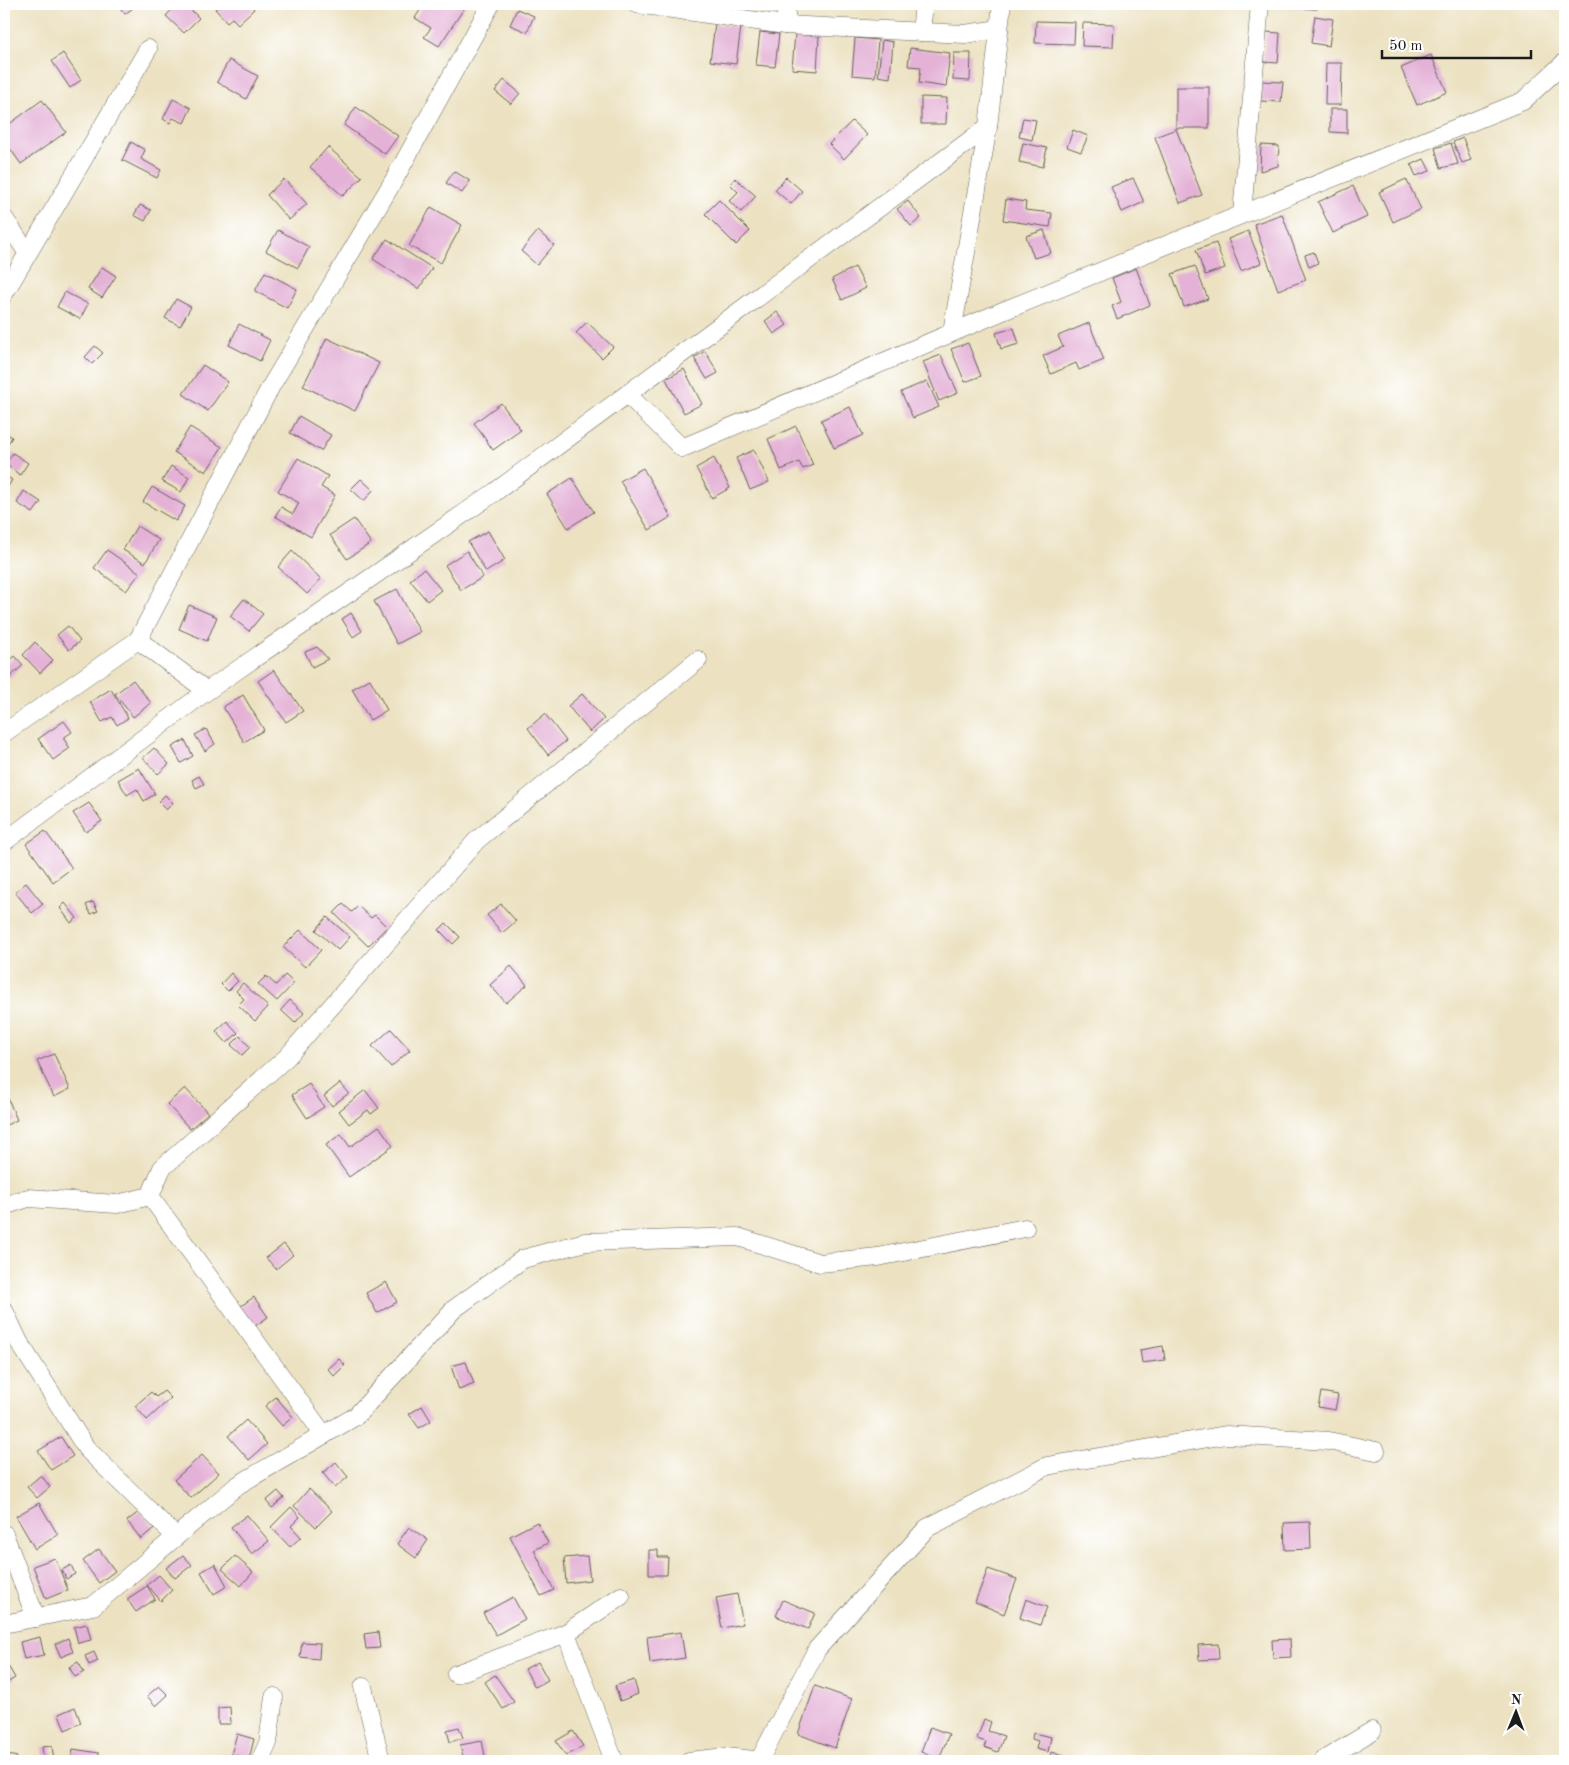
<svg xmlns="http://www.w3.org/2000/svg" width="1569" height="1765" font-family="'Old Standard TT',serif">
  <rect width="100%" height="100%" fill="#fff"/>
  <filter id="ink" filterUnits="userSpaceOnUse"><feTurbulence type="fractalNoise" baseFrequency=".02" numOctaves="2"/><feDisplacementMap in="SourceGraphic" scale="10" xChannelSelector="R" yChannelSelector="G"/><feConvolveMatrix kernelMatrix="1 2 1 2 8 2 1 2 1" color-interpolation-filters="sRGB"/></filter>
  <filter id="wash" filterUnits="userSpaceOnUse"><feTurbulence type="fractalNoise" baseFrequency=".0096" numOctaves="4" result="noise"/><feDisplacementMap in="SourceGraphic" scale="20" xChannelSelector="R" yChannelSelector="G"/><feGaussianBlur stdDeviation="1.12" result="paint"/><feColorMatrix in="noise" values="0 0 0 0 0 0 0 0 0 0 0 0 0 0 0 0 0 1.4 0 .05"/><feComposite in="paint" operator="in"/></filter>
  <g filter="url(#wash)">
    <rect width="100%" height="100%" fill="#ece2c2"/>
    <g id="blocks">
      <g fill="#e4b2d7">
        <polygon points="117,4 138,4 125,14"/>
        <polygon points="177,4 185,4 199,18 184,33 166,16"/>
        <polygon points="221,4 249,4 254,9 238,24 232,18 227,22 215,9"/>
        <polygon points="424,4 467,4 439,46 424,37 431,28 415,18"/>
        <polygon points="1286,4 1317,4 1317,9 1286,7"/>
        <polygon points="517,9 534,16 527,32 510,25"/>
        <polygon points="1315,16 1333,19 1329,46 1311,43"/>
        <polygon points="1036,21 1075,22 1074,44 1035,43"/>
        <polygon points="1083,23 1114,24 1113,47 1082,46"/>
        <polygon points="715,24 741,27 736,64 710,61"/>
        <polygon points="760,32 779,34 775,67 756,65"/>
        <polygon points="1266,32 1280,33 1278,63 1263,62"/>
        <polygon points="795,34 819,36 817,71 792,69"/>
        <polygon points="855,38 878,40 875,77 852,75"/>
        <polygon points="882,40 893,42 890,78 878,76"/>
        <polygon points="910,48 950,53 946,87 919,83 921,67 908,66"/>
        <polygon points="63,53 81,80 70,88 52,61"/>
        <polygon points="954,53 971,53 970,81 953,80"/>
        <polygon points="1431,55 1447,92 1417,105 1401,68"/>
        <polygon points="229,60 258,76 246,99 217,82"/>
        <polygon points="1326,63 1342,63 1341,105 1325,105"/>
        <polygon points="504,80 520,93 511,104 495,91"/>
        <polygon points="1260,81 1283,82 1281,102 1259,101"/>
        <rect x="1176" y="87" width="33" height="41"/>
        <polygon points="921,97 947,98 946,124 921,124"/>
        <polygon points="173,99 191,108 184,123 173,118 170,123 163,119"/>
        <polygon points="42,100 66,132 21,164 4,140 4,128"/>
        <polygon points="356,107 398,136 385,154 344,125"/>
        <polygon points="1330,109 1347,109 1347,133 1330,132"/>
        <polygon points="1023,118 1036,120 1032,140 1019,137"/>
        <polygon points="852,121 867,135 844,159 829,144"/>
        <polygon points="1176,129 1202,195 1180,203 1155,137"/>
        <polygon points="1073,130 1088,136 1081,152 1067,147"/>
        <polygon points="1463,138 1471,160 1462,163 1453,142"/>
        <polygon points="131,142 145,150 141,159 161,170 157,178 122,160"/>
        <polygon points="1023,143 1047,148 1043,167 1019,162"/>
        <polygon points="1451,143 1458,164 1441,168 1435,148"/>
        <polygon points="1261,145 1279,146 1278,166 1260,171"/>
        <polygon points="328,147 362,177 343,196 310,167"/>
        <polygon points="1424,159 1430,171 1416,176 1411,165"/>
        <polygon points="454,171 470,181 462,193 446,183"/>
        <polygon points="786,177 802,191 791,204 775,190"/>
        <polygon points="735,178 756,196 741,212 729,201 738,192 730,184"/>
        <polygon points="1133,178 1144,202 1122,212 1111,187"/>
        <polygon points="284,179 307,204 289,220 267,195"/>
        <polygon points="1406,179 1421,209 1393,222 1379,192"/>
        <polygon points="1353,186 1367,217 1333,233 1318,202"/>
        <polygon points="1006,199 1026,202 1025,210 1052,213 1050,227 1003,220"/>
        <polygon points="719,200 750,231 736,245 705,214"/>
        <polygon points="908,201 921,218 911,226 897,209"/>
        <polygon points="140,205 151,210 145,221 134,215"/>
        <polygon points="431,207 462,225 441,263 409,246"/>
        <polygon points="1282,214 1306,280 1278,290 1254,224"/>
        <polygon points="278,230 309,247 298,268 266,251"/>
        <polygon points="1044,230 1051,253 1034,258 1026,236"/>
        <polygon points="538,231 554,245 537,265 521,251"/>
        <polygon points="1248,231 1261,263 1241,271 1228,239"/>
        <polygon points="387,239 432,268 419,289 373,259"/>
        <polygon points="1216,243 1225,268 1205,275 1196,250"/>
        <polygon points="1314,252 1318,263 1309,267 1305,255"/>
        <polygon points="1195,266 1208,299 1184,307 1172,274"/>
        <polygon points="102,267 116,276 102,298 88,289"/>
        <polygon points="855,267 866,288 842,300 832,279"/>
        <polygon points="1136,268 1150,305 1117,319 1112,306 1121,302 1112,278"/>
        <polygon points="265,272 297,289 287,308 255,291"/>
        <polygon points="65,292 88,304 80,319 57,307"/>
        <polygon points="176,299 191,307 180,326 165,318"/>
        <polygon points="777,312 787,325 774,334 765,321"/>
        <polygon points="587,322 613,347 602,358 576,333"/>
        <polygon points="1089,323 1104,360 1079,370 1076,363 1051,374 1043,356 1063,347 1058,336"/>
        <polygon points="239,324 270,340 260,361 229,345"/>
        <polygon points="1014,328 1019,344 1001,349 996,333"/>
        <polygon points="327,338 379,363 355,411 303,386"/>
        <polygon points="968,343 981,376 965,382 951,349"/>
        <polygon points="95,346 103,353 92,364 85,357"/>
        <polygon points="705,351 718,373 707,379 694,358"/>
        <polygon points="941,355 958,393 939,401 923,362"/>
        <polygon points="203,365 228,382 208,411 183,394"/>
        <polygon points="684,369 702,404 684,413 666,379"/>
        <polygon points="927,381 939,407 913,418 901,392"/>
        <polygon points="501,403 521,430 493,450 474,423"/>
        <polygon points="850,407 863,435 834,448 821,420"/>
        <polygon points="299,416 331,435 321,451 290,433"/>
        <polygon points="796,426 813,465 803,469 799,462 781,470 768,439"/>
        <polygon points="190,427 222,447 206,472 174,452"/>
        <polygon points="4,432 12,437 4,450"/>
        <polygon points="754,450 769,482 750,490 736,458"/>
        <polygon points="13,453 28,463 20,475 5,464"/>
        <polygon points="298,458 328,476 321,487 335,495 311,537 275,516 281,507 293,514 299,503 278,491"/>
        <polygon points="714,458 730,488 712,498 696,468"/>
        <polygon points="171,466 189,477 181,492 162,481"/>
        <polygon points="643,468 671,517 649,530 620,481"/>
        <polygon points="4,475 12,480 4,493"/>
        <polygon points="572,478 594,512 568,528 547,494"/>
        <polygon points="361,479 373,490 364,501 351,489"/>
        <polygon points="152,487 185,506 176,521 143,502"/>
        <polygon points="24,491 41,502 33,513 17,503"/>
        <polygon points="354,519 371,543 347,559 330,535"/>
        <polygon points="137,526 159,540 145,563 123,550"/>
        <polygon points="488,531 505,560 486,572 468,542"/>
        <polygon points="107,550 140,573 126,591 94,568"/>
        <polygon points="292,551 321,579 307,594 278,567"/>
        <polygon points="467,551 483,577 461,590 445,565"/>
        <polygon points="424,569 441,590 427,601 410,580"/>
        <polygon points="397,589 420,632 397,644 374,601"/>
        <polygon points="244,599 263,614 249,631 230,616"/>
        <polygon points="189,605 217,617 207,641 179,629"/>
        <polygon points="351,613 362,631 353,637 342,619"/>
        <polygon points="68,626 80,641 69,650 57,635"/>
        <polygon points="35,642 53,660 40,673 23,655"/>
        <polygon points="317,647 328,659 312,667 305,652"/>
        <polygon points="15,656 23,665 7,680 4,677 4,666"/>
        <polygon points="274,670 303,711 286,722 258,681"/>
        <polygon points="370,679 387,710 370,720 352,689"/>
        <polygon points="133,680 151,703 133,717 115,694"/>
        <polygon points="111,689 128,718 117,725 112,717 102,722 90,702"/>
        <polygon points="582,694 604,719 590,732 568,706"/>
        <polygon points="243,695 264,730 244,742 223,707"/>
        <polygon points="545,714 566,741 548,755 528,728"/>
        <polygon points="64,721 72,732 63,738 70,748 53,760 38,739"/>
        <polygon points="206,729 215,744 205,751 195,735"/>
        <polygon points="185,740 193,756 181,763 172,747"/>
        <polygon points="154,748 169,764 158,774 143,758"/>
        <polygon points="139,768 155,794 144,801 137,789 127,795 118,780"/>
        <polygon points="199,776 204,784 196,788 192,780"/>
        <polygon points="165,795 173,803 166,810 158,802"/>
        <polygon points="89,803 102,821 86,832 73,813"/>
        <polygon points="45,831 72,868 53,882 26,844"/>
        <polygon points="26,883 43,904 32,913 15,892"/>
        <polygon points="93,902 98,911 91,914 86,905"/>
        <polygon points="65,903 77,918 71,923 60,908"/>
        <polygon points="343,904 352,912 358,906 371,918 375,915 387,927 368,946 334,913"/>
        <polygon points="501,904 516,921 502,933 487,915"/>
        <polygon points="327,917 350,937 338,950 316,930"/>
        <polygon points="446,923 460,937 453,944 439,930"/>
        <polygon points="300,930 321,950 305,967 283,947"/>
        <polygon points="511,966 527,985 506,1003 490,985"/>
        <polygon points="231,973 238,981 228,991 221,984"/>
        <polygon points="285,975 294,983 277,1001 258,984 266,976 276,985"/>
        <polygon points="243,983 268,1007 255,1021 238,1005 244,999 236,991"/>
        <polygon points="290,1000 304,1013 295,1023 281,1010"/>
        <polygon points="227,1021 238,1033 227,1043 216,1031"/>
        <polygon points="391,1029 410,1050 391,1067 372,1046"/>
        <polygon points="240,1036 250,1047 242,1055 231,1045"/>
        <polygon points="54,1054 70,1089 54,1097 37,1061"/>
        <polygon points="340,1083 349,1093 332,1106 324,1096"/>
        <polygon points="309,1084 324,1107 307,1118 292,1095"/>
        <polygon points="185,1088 208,1113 190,1129 167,1104"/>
        <polygon points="4,1089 17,1120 4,1126"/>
        <polygon points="365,1090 379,1108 371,1114 368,1110 349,1124 339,1111"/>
        <polygon points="379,1126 393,1146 349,1177 326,1145 341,1134 350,1147"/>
        <polygon points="284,1244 293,1255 276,1269 266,1258"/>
        <polygon points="386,1282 397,1302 377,1313 366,1293"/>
        <polygon points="254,1297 268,1317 252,1328 238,1308"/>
        <polygon points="1163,1346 1165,1360 1142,1363 1140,1350"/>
        <polygon points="339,1359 345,1365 334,1376 328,1369"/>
        <polygon points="466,1362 474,1384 459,1390 451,1366"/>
        <polygon points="164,1391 171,1398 147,1420 135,1406 151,1392 156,1397"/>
        <polygon points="1321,1392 1338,1395 1335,1410 1318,1407"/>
        <polygon points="276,1397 293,1417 282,1426 265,1406"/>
        <polygon points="422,1406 431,1421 419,1428 409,1414"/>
        <polygon points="246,1420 267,1444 249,1460 228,1436"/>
        <polygon points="61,1437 73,1456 51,1470 38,1451"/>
        <polygon points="202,1455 219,1473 191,1498 174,1480"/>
        <polygon points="336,1462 348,1477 335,1488 323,1473"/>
        <polygon points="41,1475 50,1487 37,1498 27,1487"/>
        <polygon points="309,1489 332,1511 316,1527 294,1506"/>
        <polygon points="278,1491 284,1498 272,1508 266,1501"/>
        <polygon points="39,1503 58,1535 35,1549 16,1516"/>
        <polygon points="291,1507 300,1517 291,1526 301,1537 290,1547 271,1527"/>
        <polygon points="140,1511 154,1528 141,1539 127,1521"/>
        <polygon points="247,1515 269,1541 252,1554 231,1527"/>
        <polygon points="537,1522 548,1543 534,1550 554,1590 541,1596 510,1536"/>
        <polygon points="1310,1522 1311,1549 1285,1550 1284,1523"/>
        <polygon points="409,1527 428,1540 416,1558 397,1544"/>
        <polygon points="99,1549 115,1571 99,1583 83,1561"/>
        <polygon points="649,1550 658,1550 658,1557 668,1557 667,1575 649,1575"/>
        <polygon points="183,1555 192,1565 175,1578 166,1568"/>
        <polygon points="235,1556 253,1572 241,1586 222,1569"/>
        <polygon points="587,1556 590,1580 566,1583 564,1558"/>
        <polygon points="55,1558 68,1590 46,1599 33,1566"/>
        <polygon points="215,1564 227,1586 214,1594 201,1572"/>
        <polygon points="71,1565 75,1574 66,1579 62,1570"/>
        <polygon points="988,1569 1017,1579 1004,1614 975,1602"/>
        <polygon points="159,1575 172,1590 161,1601 147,1585"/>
        <polygon points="147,1586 155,1599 136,1612 127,1599"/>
        <polygon points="737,1594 743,1624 722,1628 716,1598"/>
        <polygon points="513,1597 525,1619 496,1635 483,1613"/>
        <polygon points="1026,1599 1047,1607 1040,1625 1020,1618"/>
        <polygon points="783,1600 815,1613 808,1629 776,1616"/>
        <polygon points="87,1624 91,1640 78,1643 74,1627"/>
        <polygon points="378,1632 380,1648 366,1649 364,1634"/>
        <polygon points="681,1632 685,1658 650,1663 647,1637"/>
        <polygon points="40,1637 44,1655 24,1659 20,1642"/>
        <polygon points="68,1638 73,1652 61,1657 55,1644"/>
        <polygon points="1290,1639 1291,1657 1273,1658 1272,1640"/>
        <polygon points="302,1642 320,1643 319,1659 300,1657"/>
        <polygon points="1218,1644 1219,1659 1199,1660 1198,1645"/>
        <polygon points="94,1652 98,1661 89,1665 85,1656"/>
        <polygon points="78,1662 84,1672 75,1677 69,1667"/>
        <polygon points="538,1662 548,1680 535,1687 525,1669"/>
        <polygon points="7,1664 15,1678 5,1684 4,1666"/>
        <polygon points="495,1675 514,1702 503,1709 485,1682"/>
        <polygon points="634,1680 638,1694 620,1701 615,1686"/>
        <polygon points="159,1686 168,1695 156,1706 147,1696"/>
        <polygon points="815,1686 852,1699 835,1748 798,1734"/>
        <polygon points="75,1707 81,1723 65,1730 59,1714"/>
        <polygon points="230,1707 231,1724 218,1724 218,1708"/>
        <polygon points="984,1719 991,1722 988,1731 1004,1736 998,1752 984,1747 986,1742 977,1739"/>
        <polygon points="459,1727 463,1738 450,1742 447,1730"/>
        <polygon points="930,1727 949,1734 939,1759 921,1752"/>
        <polygon points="573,1731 583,1746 566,1756 556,1741"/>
        <polygon points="1033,1733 1051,1737 1048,1752 1036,1749 1038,1741 1032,1739"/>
        <polygon points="237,1734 254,1739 249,1759 231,1754"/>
        <polygon points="482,1741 486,1761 464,1761 460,1745"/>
        <polygon points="52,1746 54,1761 44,1761 42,1747"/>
        <polygon points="73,1749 99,1753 98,1761 71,1761"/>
        <polygon points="1051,1752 1077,1758 1076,1761 1049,1761"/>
        <polygon points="5,1754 17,1757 16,1761 4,1761"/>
      </g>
    </g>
  </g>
  <g filter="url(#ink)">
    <use href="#blocks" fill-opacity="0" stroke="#656156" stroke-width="1"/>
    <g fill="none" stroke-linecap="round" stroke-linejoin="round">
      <g stroke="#656156" stroke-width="19">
        <g id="street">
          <polyline points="637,4 785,25 965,34 999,29"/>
          <polyline points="785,25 787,4"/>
          <polyline points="921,32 924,4"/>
          <polyline points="1242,214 1260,4"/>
          <polyline points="4,218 27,252"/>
          <polyline points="4,294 148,49"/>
          <polyline points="952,332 988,127 1002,4"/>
          <polyline points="627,394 682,448 1003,311 1523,101 1565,62"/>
          <polyline points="138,640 207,691"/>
          <polyline points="4,733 138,640 271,386 394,180 491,4"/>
          <polyline points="4,842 207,691 495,492 988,127"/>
          <polyline points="150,1196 324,1435"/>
          <polyline points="4,1206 28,1198 117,1204 150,1196 162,1168 287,1057 477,840 698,660"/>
          <polyline points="4,1310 19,1342 86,1448 176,1537"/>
          <polyline points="4,1534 36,1618"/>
          <polyline points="4,1624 93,1606 238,1485 356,1416 454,1309 523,1259 585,1242 738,1237 820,1263 878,1257 1025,1228"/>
          <polyline points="456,1674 566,1633"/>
          <polyline points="363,1687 381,1761"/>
          <polyline points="260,1761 268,1743 274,1697"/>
          <polyline points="614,1761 566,1633 621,1596"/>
          <polyline points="689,1761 726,1757 763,1761"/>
          <polyline points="759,1761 817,1649 927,1528 1047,1466 1226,1435 1329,1441 1376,1451"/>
          <polyline points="1322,1761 1372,1731"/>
        </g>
      </g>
      <use href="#street" stroke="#fff" stroke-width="18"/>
    </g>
  </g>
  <rect width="1569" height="1765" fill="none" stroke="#fff" stroke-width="20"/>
  <g transform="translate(1516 1712) rotate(1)" stroke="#ffffff" stroke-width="4" paint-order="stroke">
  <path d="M0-4L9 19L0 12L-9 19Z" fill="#1c1c1c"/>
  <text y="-8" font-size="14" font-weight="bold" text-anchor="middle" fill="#1c1c1c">N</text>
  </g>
  <path d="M1382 50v8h149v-8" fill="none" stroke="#1c1c1c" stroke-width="2.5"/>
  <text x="1389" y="50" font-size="15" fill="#1c1c1c" stroke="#ffffff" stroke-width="4" paint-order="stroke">50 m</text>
</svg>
